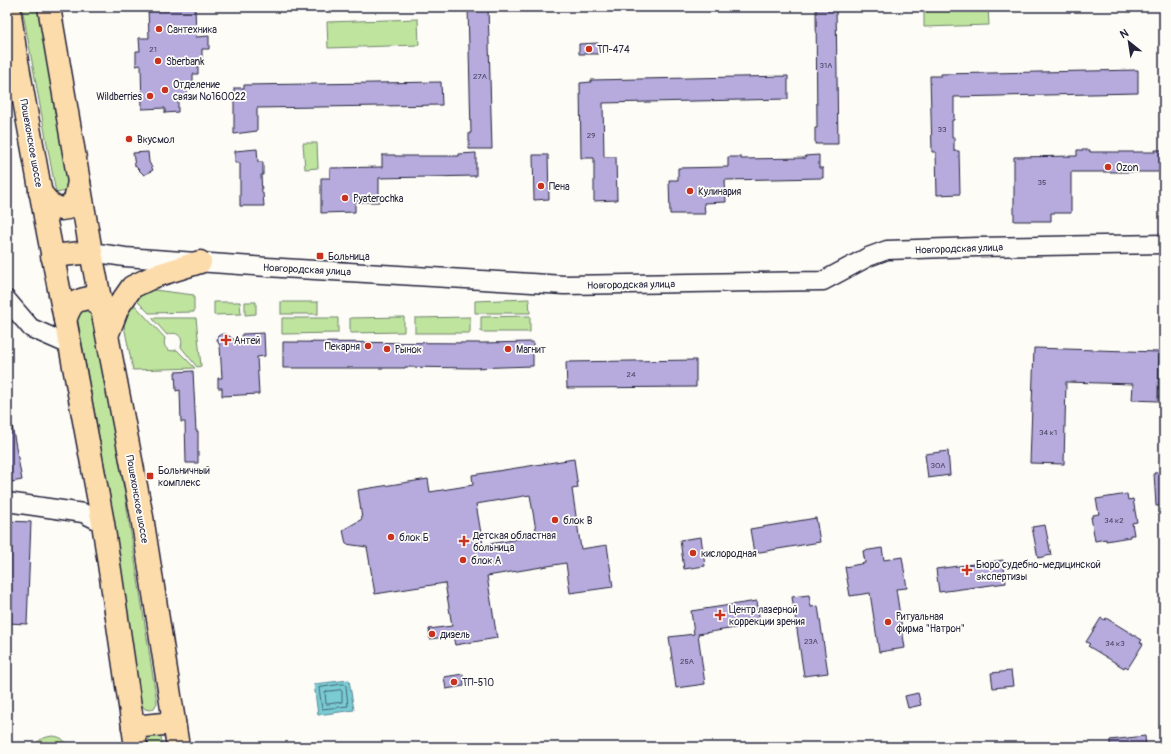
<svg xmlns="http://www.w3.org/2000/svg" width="1171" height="754" font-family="Pangolin,sans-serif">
  <rect width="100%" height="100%" fill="#fdfcf7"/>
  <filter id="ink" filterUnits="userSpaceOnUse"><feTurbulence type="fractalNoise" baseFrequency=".025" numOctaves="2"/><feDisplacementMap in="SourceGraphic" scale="8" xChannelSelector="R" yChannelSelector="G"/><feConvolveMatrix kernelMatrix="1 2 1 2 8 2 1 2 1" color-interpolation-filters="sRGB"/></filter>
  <g filter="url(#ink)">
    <g fill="#bfe49e" stroke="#70836c">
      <polygon points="22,7 39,7 72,190 56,193"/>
      <polygon points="924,7 988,7 989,25 924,27"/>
      <polygon points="418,19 419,45 328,48 327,22"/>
      <polygon points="303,143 317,143 318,168 305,169"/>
      <polygon points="146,289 194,295 194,312 149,313 135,299"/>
      <polygon points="529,299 530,313 475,313 475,301"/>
      <path d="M 132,302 L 165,338 C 162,347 168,353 177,350 L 195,368 L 133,370 L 124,326 L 127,314 Z"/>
      <polygon points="214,302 240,302 241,314 214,315"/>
      <polygon points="245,302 256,302 256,314 245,315"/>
      <rect x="281" y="302" width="37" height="12"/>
      <polygon points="93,308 125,495 157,703 154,708 150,710 145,709 141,704 110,497 76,311"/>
      <polygon points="530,316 530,332 481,332 481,317"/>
      <polygon points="404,317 404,332 350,333 350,318"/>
      <polygon points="470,317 470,333 415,333 415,318"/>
      <path d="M 152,318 L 196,318 L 201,366 L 197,367 L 181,347 C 184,337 177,330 167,335 Z"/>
      <polygon points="282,318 338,318 338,333 282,334"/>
      <polygon points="150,734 158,734 161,737 163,747 149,747 148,739"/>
      <path d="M 53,736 C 61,737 64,739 68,747 L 34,747 C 38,739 45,737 53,736 Z"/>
    </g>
    <polygon fill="#7acbd2" stroke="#578796" points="349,680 354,710 318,715 314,684"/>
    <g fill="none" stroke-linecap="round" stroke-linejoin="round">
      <g stroke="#456677" stroke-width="1">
        <polygon points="344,684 346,686 348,706 322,709 319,688"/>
        <polygon points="341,690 342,692 342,702 328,704 326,704 325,692"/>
      </g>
    </g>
    <g fill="#b6abdc" stroke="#22223b" fill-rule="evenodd">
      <polygon points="148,7 195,7 196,37 209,36 209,49 202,49 202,60 198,60 198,74 193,74 193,86 187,86 187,96 178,96 178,112 165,113 165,108 142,109 141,65 136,66 136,51 140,51 139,38 149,38"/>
      <polygon points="468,7 488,7 492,149 469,149 469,133 471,133"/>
      <polygon points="816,7 836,7 838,144 815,144 815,128 817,128"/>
      <polygon points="598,43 599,54 579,54 579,44"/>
      <polygon points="1138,70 1138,93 954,97 954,120 952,120 952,138 954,138 954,151 959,151 960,194 937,195 936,152 932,152 930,76 941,76 941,74"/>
      <polygon points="788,76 788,99 603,103 604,157 616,157 617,200 594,201 594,158 581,158 580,83 591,82 591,80"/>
      <polygon points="441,82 442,105 257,108 257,131 234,134 234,88 244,88 244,85"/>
      <polygon points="257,149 258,162 263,162 263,175 261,175 262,193 263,193 264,206 240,206 240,163 235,163 235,151"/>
      <polygon points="1077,150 1090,150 1090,152 1155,152 1155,150 1164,150 1164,172 1071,172 1071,213 1051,213 1051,221 1014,221 1014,157 1077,156"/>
      <polygon points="148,152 149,162 153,170 144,175 135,166 133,153"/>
      <polygon points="476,153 476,176 379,178 379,202 355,202 355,212 321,213 321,178 330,178 330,168 382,167 382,155 395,155 395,156 459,156 459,154"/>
      <polygon points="533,155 548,155 549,199 534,200"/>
      <polygon points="819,155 819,168 823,168 823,178 725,180 726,202 704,203 705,214 670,214 669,180 678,180 678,168 728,167 728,157 741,157 741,159 806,158 805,156"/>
      <polygon points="264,333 265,356 257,357 259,394 222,396 222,388 218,388 218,378 222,378 220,346 217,340 218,336 222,334 226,334 242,345 242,334"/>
      <polygon points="283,342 482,343 533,342 533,366 472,368 405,367 405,368 283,368"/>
      <polygon points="1034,348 1159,352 1158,401 1132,400 1133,384 1066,382 1064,464 1030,463"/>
      <polygon points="696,360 696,387 567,388 566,362"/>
      <polygon points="193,371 196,431 198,431 198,463 186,463 185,422 181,422 180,390 176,391 175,372"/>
      <polygon points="7,425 12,425 22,480 7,483"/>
      <polygon points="948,451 950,475 928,478 925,454"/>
      <path d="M 574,459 L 578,488 L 572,489 L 581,549 L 607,545 L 613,587 L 570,593 L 566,563 L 487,576 L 497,638 L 455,645 L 453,636 L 430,639 L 429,629 L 452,626 L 445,583 L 375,594 L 367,547 L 346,544 L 343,530 L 362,519 L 358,490 L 428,479 L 430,492 L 473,485 L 472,475 ZM 530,495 L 537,536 L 483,545 L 476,504 Z"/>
      <polygon points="1164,472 1164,506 1156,506 1154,473"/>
      <polygon points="1127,494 1128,500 1133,499 1137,522 1132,523 1134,535 1130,535 1130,537 1106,541 1106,539 1095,541 1091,517 1093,517 1093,515 1099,514 1096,499"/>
      <polygon points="816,518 820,542 754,553 750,529"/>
      <polygon points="7,521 31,522 27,624 7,623"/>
      <polygon points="1045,525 1051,555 1038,558 1032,527"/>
      <polygon points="701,537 705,566 684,569 680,540"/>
      <polygon points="882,548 884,560 902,557 907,588 896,589 905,648 879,652 870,593 850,596 845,567 865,563 863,551"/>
      <polygon points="1003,560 1006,583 939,592 936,569"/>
      <polygon points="809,595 811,607 818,606 828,673 804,676 792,597"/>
      <polygon points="757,601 760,624 698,634 705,684 676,688 669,637 694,634 691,611"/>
      <polygon points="1101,618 1105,620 1106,618 1142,640 1140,642 1143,644 1128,668 1125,666 1124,668 1088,646 1090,644 1086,642"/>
      <polygon points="1011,671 1013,686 993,688 991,673"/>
      <polygon points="463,674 464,686 446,689 444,677"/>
      <polygon points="918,693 921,705 908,708 905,696"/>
      <polygon points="1145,736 1146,747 1110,747 1110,740"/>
    </g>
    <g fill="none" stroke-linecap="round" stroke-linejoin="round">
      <g stroke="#22223b" stroke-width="21">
        <g id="minor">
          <polyline points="91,252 125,257 282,268 564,285 823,281 868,257 887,250 977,247 1164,244"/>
          <polyline points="7,300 31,328 70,345"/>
          <polyline points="7,502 83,513 103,523"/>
        </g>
      </g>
      <g stroke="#22223b" stroke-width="25">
        <g id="major">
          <polyline points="9,7 15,50 46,222 70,345 103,523 136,747"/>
          <polyline points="49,7 91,252 142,517 178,747"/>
          <polyline points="40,192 51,205 61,209 68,208 75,200 79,182"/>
          <polyline points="52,256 91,252"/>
          <path d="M 65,320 C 71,305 72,301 89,298 L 95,301 L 102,309"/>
          <polyline points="108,333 118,307 132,287 155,276 200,262"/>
          <polyline points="133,727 174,723"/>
        </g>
      </g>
      <use href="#minor" stroke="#fdfcf7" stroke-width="18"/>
      <use href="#major" stroke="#fddcac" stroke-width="22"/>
    </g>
  </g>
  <g fill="#c8321e" stroke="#fdfcf7" stroke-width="1.5">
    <circle cx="159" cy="29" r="4"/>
    <circle cx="589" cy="49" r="4"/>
    <circle cx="158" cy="61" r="4"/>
    <circle cx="165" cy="90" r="4"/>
    <circle cx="150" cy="96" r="4"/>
    <circle cx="129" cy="139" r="4"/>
    <circle cx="1108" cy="167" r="4"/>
    <circle cx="541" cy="186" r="4"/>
    <circle cx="690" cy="191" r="4"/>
    <circle cx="345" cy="198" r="4"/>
    <rect x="316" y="252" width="8" height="8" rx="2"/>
    <path d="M224 334h4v4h4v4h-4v4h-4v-4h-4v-4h4z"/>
    <circle cx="368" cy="346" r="4"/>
    <circle cx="387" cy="349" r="4"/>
    <circle cx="508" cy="349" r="4"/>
    <rect x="146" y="472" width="8" height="8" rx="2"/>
    <circle cx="555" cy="520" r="4"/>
    <circle cx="391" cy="537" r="4"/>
    <path d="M462 535h4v4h4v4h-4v4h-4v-4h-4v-4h4z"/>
    <circle cx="693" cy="553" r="4"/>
    <circle cx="463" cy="560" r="4"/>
    <path d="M965 564h4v4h4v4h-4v4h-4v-4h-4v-4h4z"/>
    <path d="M718 609h4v4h4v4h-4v4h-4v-4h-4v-4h4z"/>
    <circle cx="888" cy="622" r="4"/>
    <circle cx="432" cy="634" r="4"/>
    <circle cx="454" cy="682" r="4"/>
  </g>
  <g text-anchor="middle" stroke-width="3.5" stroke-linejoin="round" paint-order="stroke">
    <g font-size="8" fill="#474463">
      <text x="153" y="52">21</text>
      <text x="826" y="68">31А</text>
      <text x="480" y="79">27А</text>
      <text x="942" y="132">33</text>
      <text x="591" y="138">29</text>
      <text x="1042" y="185">35</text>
      <text x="631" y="377">24</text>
      <text x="1048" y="435">34 к1</text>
      <text x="938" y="468">30А</text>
      <text x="1114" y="523">34 к2</text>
      <text x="811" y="644">23А</text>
      <text x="1115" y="646">34 к3</text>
      <text x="687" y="664">25А</text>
    </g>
    <g font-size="10" fill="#22223b" stroke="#fdfcf7" text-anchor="start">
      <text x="167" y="33">Сантехника</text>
      <text x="597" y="53">ТП-474</text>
      <text x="166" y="65">Sberbank</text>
      <text x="173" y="88">Отделение<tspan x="173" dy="12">связи №160022</tspan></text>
      <text x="142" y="100" text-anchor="end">Wildberries</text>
      <text x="137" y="143">Вкусмол</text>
      <text x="1116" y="171">Ozon</text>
      <text x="549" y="190">Пена</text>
      <text x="698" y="195">Кулинария</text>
      <text x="353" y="202">Pyaterochka</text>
      <text x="328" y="260">Больница</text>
      <text x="234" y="344">Антей</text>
      <text x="360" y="350" text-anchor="end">Пекарня</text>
      <text x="395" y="353">Рынок</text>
      <text x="516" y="353">Магнит</text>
      <text x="158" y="474">Больничный<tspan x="158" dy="12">комплекс</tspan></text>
      <text x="563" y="524">блок В</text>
      <text x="473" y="539">Детская областная<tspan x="473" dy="12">больница</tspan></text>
      <text x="399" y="541">блок Б</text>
      <text x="701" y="557">кислородная</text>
      <text x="471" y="564">блок А</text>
      <text x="976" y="568">Бюро судебно-медицинской<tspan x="976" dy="12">экспертизы</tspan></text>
      <text x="729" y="613">Центр лазерной<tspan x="729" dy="12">коррекции зрения</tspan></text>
      <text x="896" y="620">Ритуальная<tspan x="896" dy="12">фирма "Натрон"</tspan></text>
      <text x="440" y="638">дизель</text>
      <text x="462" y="686">ТП-510</text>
    </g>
    <g font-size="10" fill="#22223b" stroke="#fdfcf7">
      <text transform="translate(32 143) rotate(80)" y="4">Пошехонское шоссе</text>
      <text transform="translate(959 248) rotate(-2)" y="4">Новгородская улица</text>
      <text transform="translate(307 269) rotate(3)" y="4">Новгородская улица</text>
      <text transform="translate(631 284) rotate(-1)" y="4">Новгородская улица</text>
      <text transform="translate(138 499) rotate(80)" y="4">Пошехонское шоссе</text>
    </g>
  </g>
  <rect width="1171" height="754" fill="none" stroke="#fdfcf7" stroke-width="24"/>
  <rect x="12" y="12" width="1147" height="730" fill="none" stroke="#22223b" stroke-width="1.5" filter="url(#ink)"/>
  <g transform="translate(1129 42) rotate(330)" stroke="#fdfcf7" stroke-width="3" paint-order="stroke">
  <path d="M0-3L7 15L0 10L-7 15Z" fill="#22223b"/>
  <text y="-6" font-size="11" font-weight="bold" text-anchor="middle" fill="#22223b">N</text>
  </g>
</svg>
